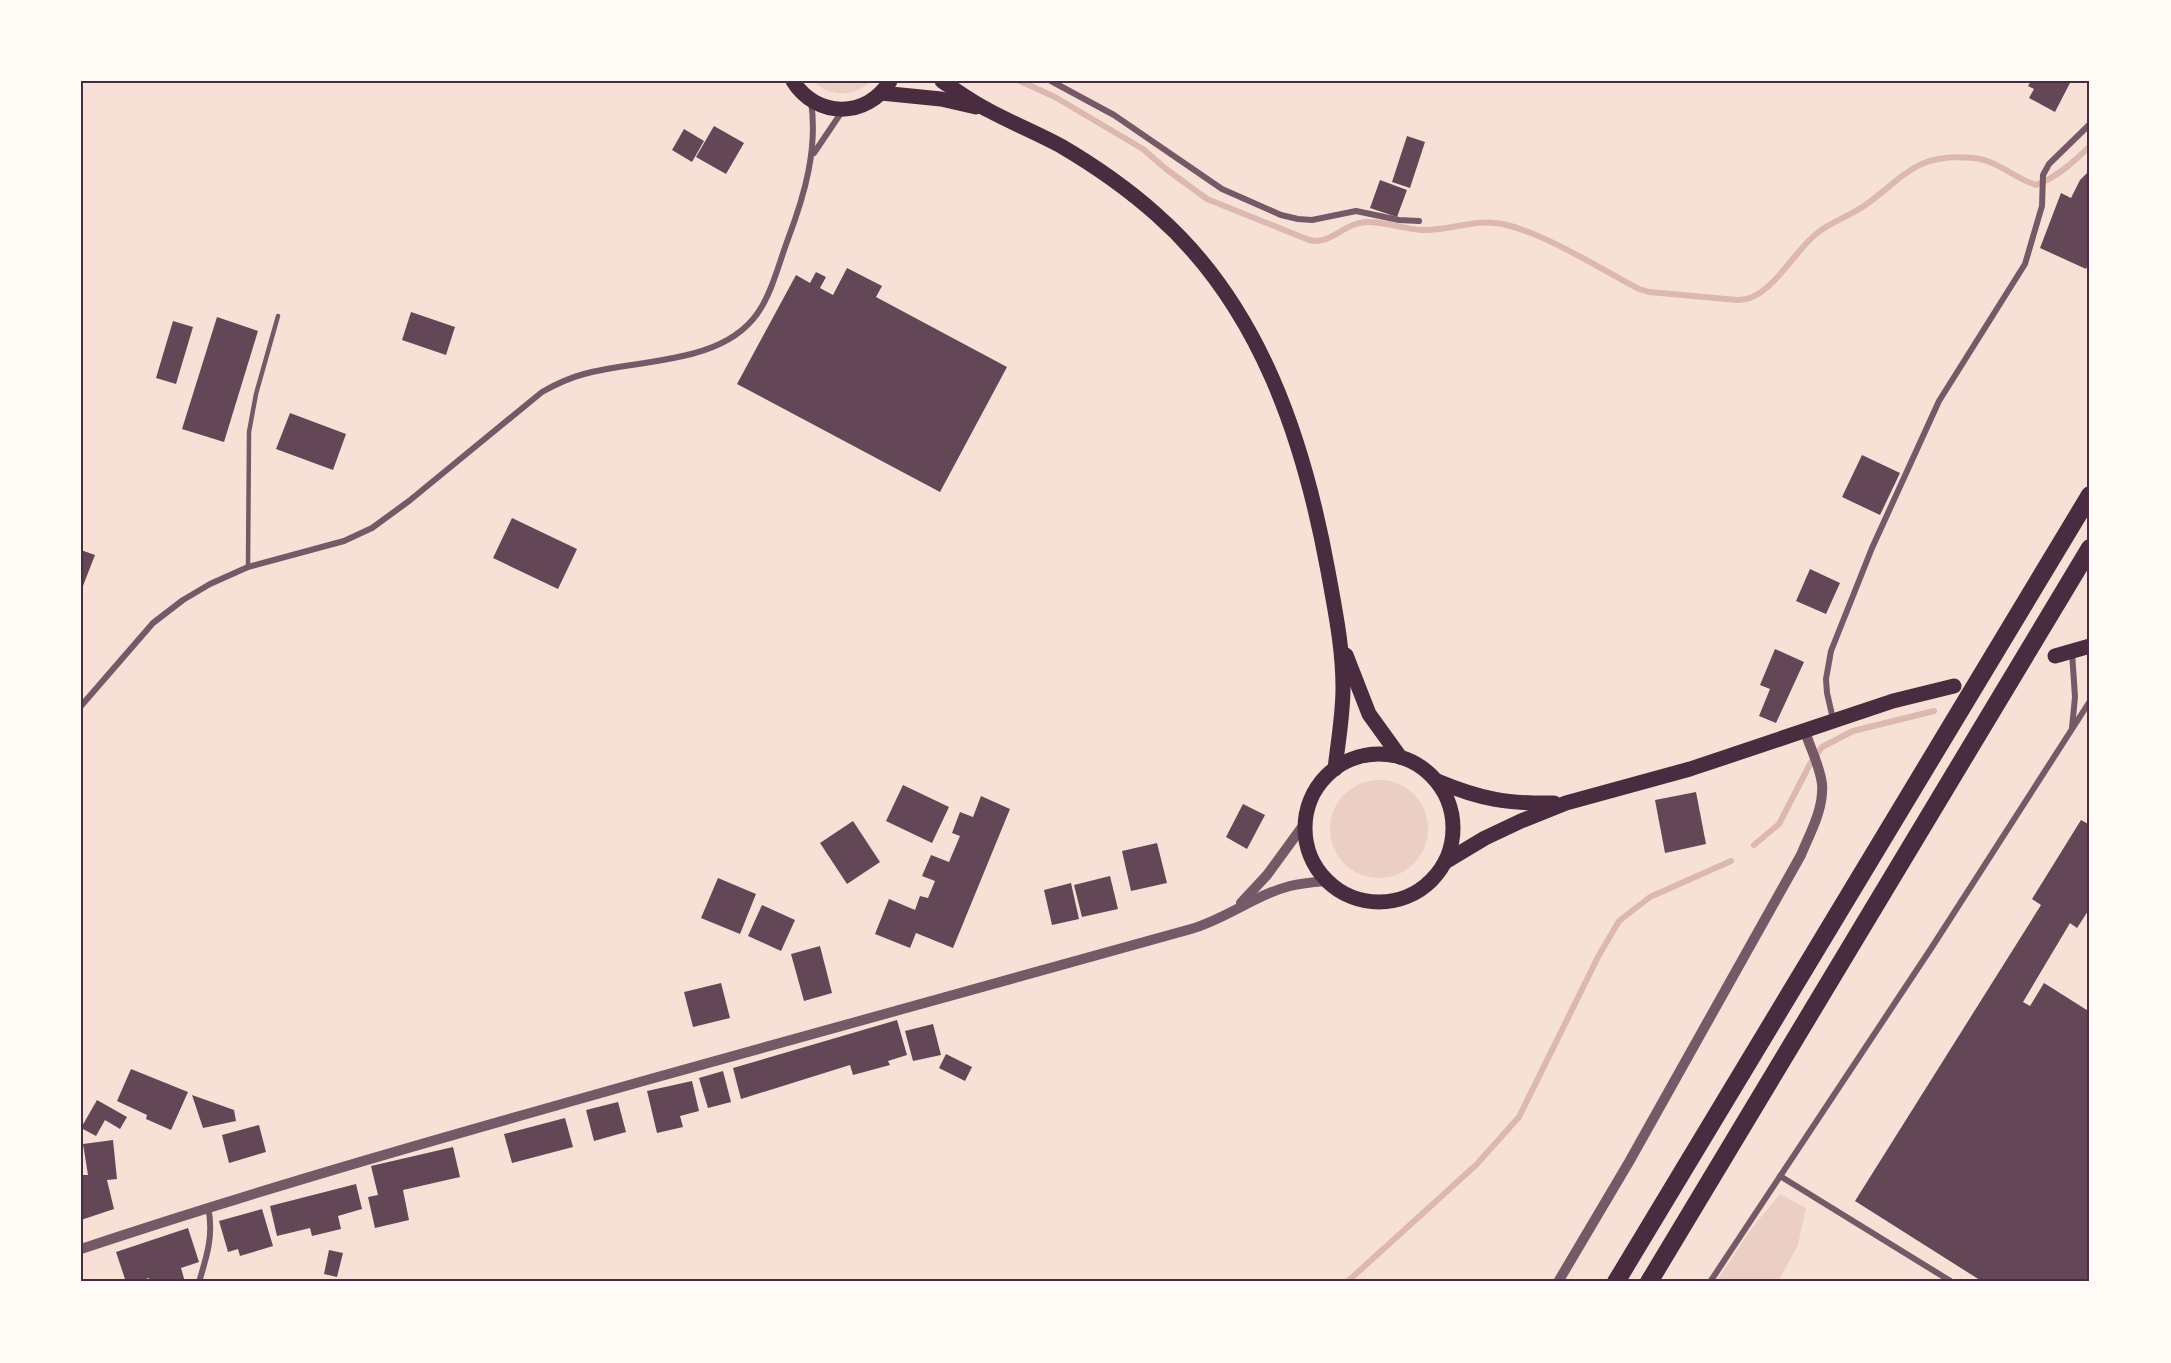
<svg xmlns="http://www.w3.org/2000/svg" width="2171" height="1363" font-family="'Archivo Narrow',sans-serif">
  <rect width="100%" height="100%" fill="#f7e1d7"/>
  <g fill="#ebcfc5">
    <path d="M 813,81 L 871,81 C 854,97 830,98 813,81 Z"/>
    <circle cx="1379" cy="829" r="49"/>
    <polygon points="1780,1194 1806,1208 1798,1245 1778,1282 1716,1282 1751,1229"/>
  </g>
  <g fill="none" stroke-linecap="round" stroke-linejoin="round">
    <g stroke="#dcb8b0" stroke-width="6">
      <path d="M 1020,81 L 1055,97 L 1143,149 L 1166,169 L 1207,199 L 1309,240 C 1330,246 1345,222 1367,222 C 1386,222 1404,229 1422,230 C 1449,231 1476,218 1503,224 C 1546,234 1599,268 1639,289 L 1649,292 L 1737,300 C 1769,302 1793,252 1816,234 C 1830,222 1848,217 1864,206 C 1905,177 1916,152 1973,158 C 1997,160 2014,178 2036,185 C 2057,177 2074,162 2090,146"/>
      <polyline points="1754,845 1779,824 1810,764 1822,747 1853,731 1934,711"/>
      <polyline points="1347,1282 1476,1165 1519,1117 1599,955 1619,921 1650,897 1731,861"/>
    </g>
  </g>
  <g fill="#644757">
    <polygon points="2031,81 2071,81 2055,112 2029,98 2034,89 2028,86"/>
    <polygon points="714,126 744,143 726,174 696,157"/>
    <polygon points="684,129 704,141 692,162 672,150"/>
    <polygon points="1407,136 1425,142 1410,188 1392,182"/>
    <polygon points="2090,170 2090,260 2086,269 2040,248 2061,193 2071,198 2080,180"/>
    <polygon points="1380,180 1407,190 1397,217 1370,208"/>
    <polygon points="847,268 882,286 876,297 1007,367 940,492 737,384 796,275 810,283 816,272 826,277 820,288 833,295"/>
    <polygon points="411,312 455,327 446,355 402,340"/>
    <polygon points="217,317 258,331 224,442 182,429"/>
    <polygon points="173,321 193,327 176,384 156,378"/>
    <polygon points="290,413 346,434 333,470 276,449"/>
    <polygon points="1862,455 1900,473 1880,515 1842,497"/>
    <polygon points="512,518 577,549 558,589 493,558"/>
    <polygon points="81,550 95,555 81,591"/>
    <polygon points="1810,569 1840,583 1826,614 1796,601"/>
    <polygon points="1775,649 1804,662 1776,723 1759,716 1770,689 1760,685"/>
    <polygon points="903,785 949,807 932,843 886,821"/>
    <polygon points="1696,792 1706,844 1665,853 1655,800"/>
    <polygon points="981,796 1010,809 953,948 916,933 910,948 875,934 889,899 915,910 920,896 928,898 935,881 922,876 931,855 949,862 960,836 952,833 960,812 973,817"/>
    <polygon points="1243,804 1265,815 1247,849 1226,837"/>
    <polygon points="2081,820 2090,825 2090,908 2077,928 2070,923 2023,1002 2030,1006 2044,983 2090,1012 2090,1282 1983,1282 1855,1201 2041,905 2032,899"/>
    <polygon points="853,821 880,862 847,884 820,843"/>
    <polygon points="1157,843 1167,883 1131,891 1122,851"/>
    <polygon points="1110,876 1118,909 1082,917 1074,885"/>
    <polygon points="718,878 756,894 740,934 701,918"/>
    <polygon points="1071,883 1079,919 1052,925 1044,890"/>
    <polygon points="762,905 795,920 781,951 748,936"/>
    <polygon points="820,946 832,993 804,1001 791,954"/>
    <polygon points="721,983 730,1018 693,1027 684,992"/>
    <polygon points="897,1020 907,1055 888,1061 890,1065 853,1075 850,1065 741,1099 733,1068"/>
    <polygon points="933,1024 941,1055 913,1061 905,1031"/>
    <polygon points="946,1054 972,1067 965,1081 939,1068"/>
    <polygon points="131,1069 188,1092 171,1130 146,1119 147,1115 117,1101"/>
    <polygon points="723,1071 731,1102 708,1108 699,1078"/>
    <polygon points="692,1081 699,1111 680,1116 683,1127 657,1133 647,1091"/>
    <polygon points="192,1095 234,1110 236,1121 203,1128"/>
    <polygon points="97,1100 127,1117 120,1129 105,1120 96,1136 81,1128"/>
    <polygon points="618,1102 626,1132 594,1141 586,1110"/>
    <polygon points="565,1118 573,1147 512,1163 504,1134"/>
    <polygon points="259,1125 266,1152 229,1163 222,1135"/>
    <polygon points="113,1140 117,1179 107,1180 114,1209 81,1220 81,1175 88,1175 83,1144"/>
    <polygon points="453,1147 460,1177 403,1190 409,1220 375,1228 368,1197 378,1195 371,1166"/>
    <polygon points="356,1184 362,1209 338,1216 341,1229 312,1236 310,1228 277,1236 270,1206"/>
    <polygon points="262,1209 273,1246 240,1256 238,1249 228,1252 219,1221"/>
    <polygon points="188,1228 199,1262 181,1268 185,1282 151,1282 149,1278 137,1282 126,1282 116,1252"/>
    <polygon points="329,1250 343,1253 337,1277 324,1274"/>
  </g>
  <g fill="none" stroke-linecap="round" stroke-linejoin="round">
    <polyline stroke="#755966" stroke-width="4.5" points="248,567 249,432 256,394 278,316"/>
    <g stroke="#755966" stroke-width="6">
      <polyline points="1051,81 1114,115 1222,189 1281,215 1298,219 1312,220 1356,211 1399,220 1419,221"/>
      <polyline points="814,153 843,110"/>
      <path d="M 81,706 L 153,623 L 183,600 L 210,584 L 248,567 L 344,541 L 372,528 L 409,501 L 542,392 C 556,384 569,378 584,374 C 637,359 721,365 757,314 C 772,293 779,263 788,239 C 805,194 818,148 811,101"/>
      <polyline points="1833,719 1827,693 1826,679 1831,651 1872,548 1939,401 2025,264 2042,206 2043,175 2049,164 2090,124"/>
      <polyline points="2072,728 2075,697 2072,652"/>
      <polyline points="1780,1176 1952,1282"/>
      <path d="M 199,1282 C 207,1256 214,1234 208,1207"/>
      <polyline points="1710,1282 1932,947 2090,701"/>
    </g>
    <g stroke="#755966" stroke-width="10">
      <polyline points="1241,903 1267,875 1305,823"/>
      <path d="M 81,1249 C 270,1186 462,1132 654,1078 C 833,1028 1012,978 1191,929 C 1226,919 1255,895 1290,886 C 1302,883 1315,882 1327,881"/>
      <path d="M 1558,1282 L 1629,1162 L 1801,855 C 1810,833 1824,809 1822,784 C 1820,766 1810,748 1805,731"/>
    </g>
    <g stroke="#4a2c40" stroke-width="15">
      <path d="M 793,81 C 816,118 867,119 890,81"/>
      <path d="M 942,81 C 957,91 972,102 988,110 C 1012,123 1037,133 1061,146 C 1095,166 1128,189 1157,215 C 1260,306 1304,440 1328,571 C 1335,610 1343,648 1343,688 C 1343,715 1338,742 1335,769"/>
      <polyline points="881,93 941,99 976,107"/>
      <polyline points="1346,655 1369,714 1400,757"/>
      <polyline points="2055,656 2090,646"/>
      <circle cx="1379" cy="828" r="74"/>
      <path d="M 1437,781 C 1480,799 1507,804 1554,803"/>
      <polyline points="1445,862 1485,838 1521,821 1566,803 1690,769 1893,701 1954,686"/>
    </g>
    <g stroke="#4a2c40" stroke-width="18">
      <polyline points="1616,1282 2090,495"/>
      <polyline points="1649,1282 2090,548"/>
    </g>
  </g>
  <rect width="2171" height="1363" fill="none" stroke="#fffaf5" stroke-width="165"/>
  <rect x="82" y="82" width="2006" height="1198" fill="none" stroke="#4a2c40" stroke-width="2"/>
</svg>
